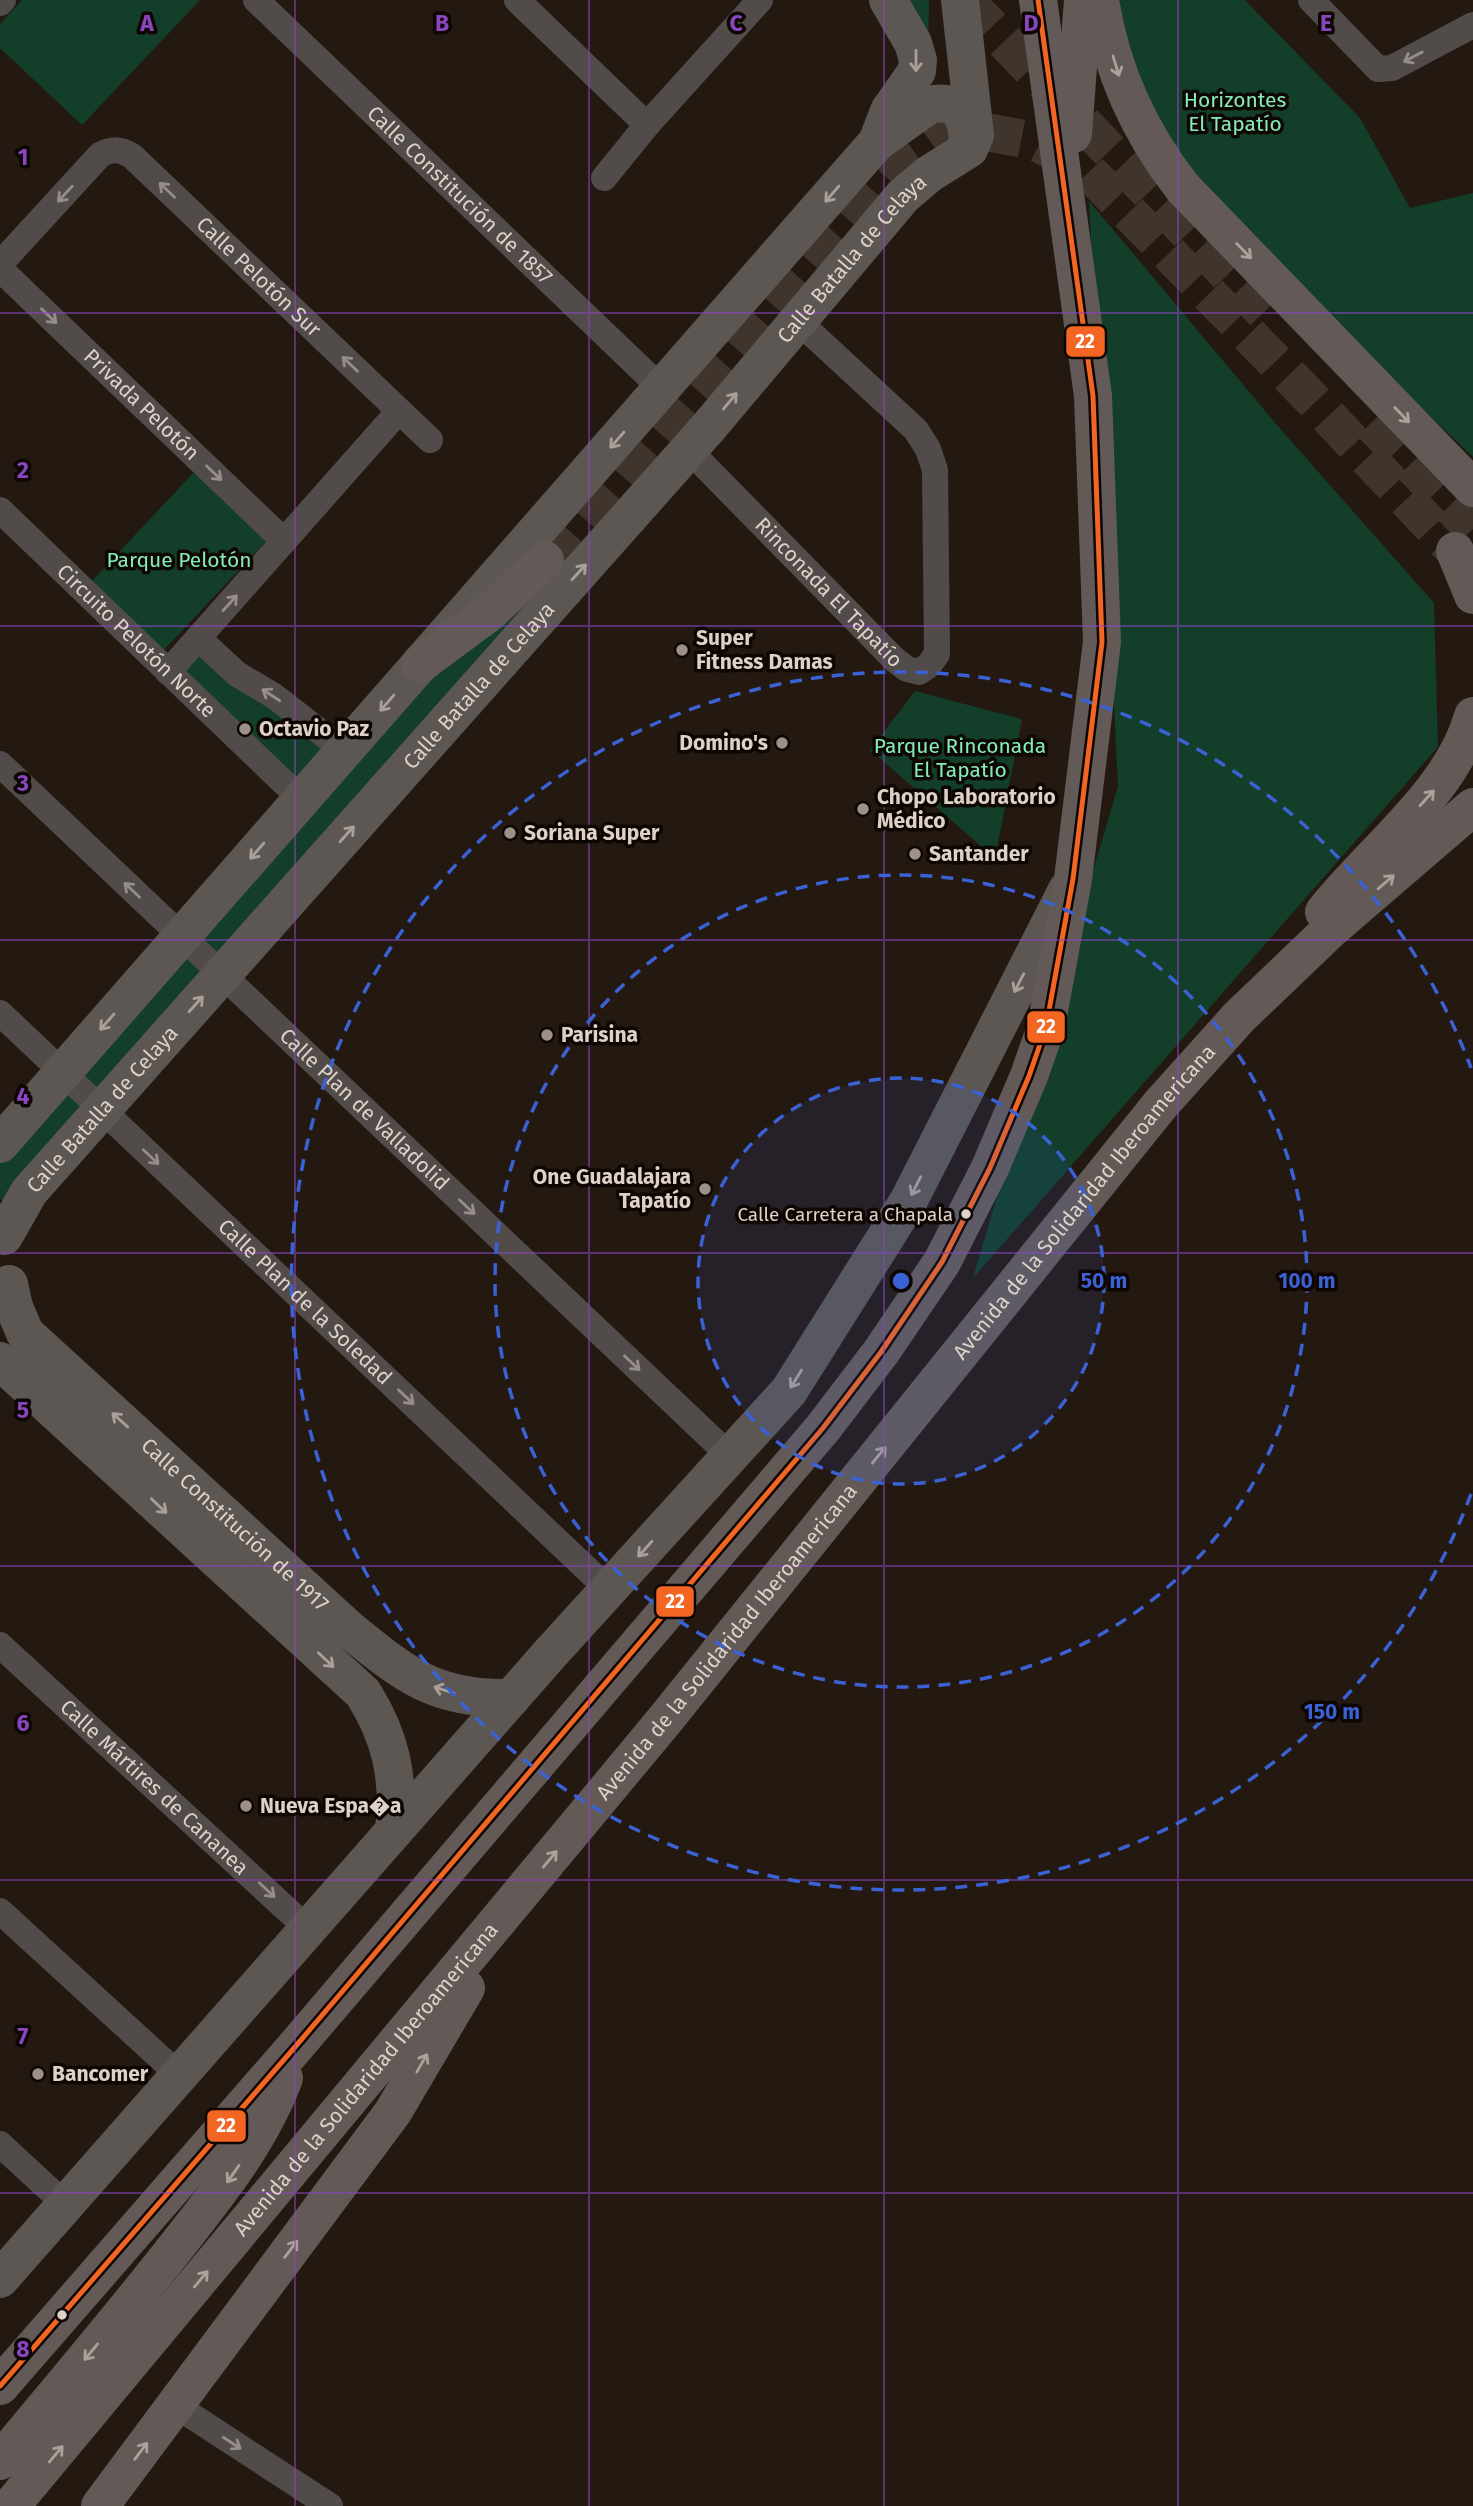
<svg xmlns="http://www.w3.org/2000/svg" width="1473" height="2506" font-family="'Fira Sans',sans-serif">
  <rect width="100%" height="100%" fill="#241911"/>
  <g fill="#123e2a">
    <polygon points="22,0 200,0 82,125 0,48 0,24"/>
    <polygon points="900,0 929,0 928,53"/>
    <polygon points="1106,0 1245,0 1360,118 1410,208 1473,193 1473,457 1162,161"/>
    <polygon points="1089,201 1283,432 1434,603 1438,747 973,1278 1118,786"/>
    <polygon points="195,471 268,539 163,651 91,582"/>
    <polygon points="555,587 16,1214 0,1198 0,1154 420,664"/>
    <polygon points="198,646 337,751 298,796 168,672"/>
    <polygon points="915,691 1022,719 995,858 870,750"/>
  </g>
  <g fill="none" stroke-linecap="round" stroke-linejoin="round">
    <g stroke="#40352c" stroke-width="38" stroke-dasharray="38 19" stroke-linecap="butt">
      <polyline points="965,0 1264,312"/>
      <polyline points="1371,423 1473,529"/>
      <polyline points="545,560 895,165 940,133 992,133 1034,141 1085,168 1309,396 1455,551"/>
    </g>
    <g stroke="#514c4a" stroke-width="26">
      <path id="s1" d="M 256,0 L 662,389"/>
      <polyline points="517,0 647,125"/>
      <polyline points="1311,0 1378,69 1392,68 1473,25"/>
      <polyline points="0,3 3,0"/>
      <polyline points="604,178 647,125 760,0"/>
      <path id="s2" d="M 0,264 L 100,155 C 112,148 120,149 132,156 L 430,440"/>
      <path id="s3" d="M 0,269 L 284,541"/>
      <path id="s4" d="M 688,449 L 895,660 L 907,669 L 919,672 L 929,665 L 937,654 L 935,470 L 928,449 L 916,430 L 798,321"/>
      <path id="s5" d="M 0,510 L 302,800"/>
      <polyline points="198,638 237,674 274,696 345,751"/>
      <polyline points="168,672 399,411"/>
      <path id="s6" d="M 0,764 L 730,1456"/>
      <path id="s7" d="M 0,1013 L 609,1590"/>
      <path id="s8" d="M 0,1645 L 308,1929"/>
      <polyline points="0,1911 179,2075"/>
      <polyline points="0,2144 65,2204"/>
      <polyline points="175,2405 330,2506"/>
    </g>
    <g stroke="#5d5754" stroke-width="38">
      <polyline points="879,137 889,111 917,71 918,60 913,43 888,0"/>
      <path d="M 0,1144 L 877,142 L 929,105 C 960,98 967,117 968,144"/>
      <path id="s9" d="M 4,1236 L 29,1192 L 707,429 L 903,196 L 929,174 L 969,149 L 975,135 L 960,0"/>
      <path id="s10" d="M 9,1284 L 14,1307 L 25,1333 L 350,1630 C 405,1675 436,1700 511,1698"/>
      <path d="M 0,1361 L 363,1693 C 391,1737 400,1779 394,1831"/>
      <polyline points="0,2279 548,1656 789,1391 909,1200 1067,890"/>
    </g>
    <g stroke="#635a57" stroke-width="38">
      <path d="M 1100,0 C 1111,70 1139,132 1183,188 L 1473,488"/>
      <polyline points="1073,134 1083,0"/>
      <polyline points="1455,551 1473,595"/>
      <polyline points="420,664 489,613 545,560"/>
      <path d="M 1324,912 C 1372,851 1452,792 1473,716"/>
      <polyline points="0,2386 295,2047 823,1428 881,1352 942,1262 990,1168 1029,1076 1046,1027 1073,879 1102,642 1093,396 1038,0"/>
      <path d="M 0,2461 C 58,2392 116,2323 172,2252 C 215,2197 259,2144 284,2078"/>
      <path id="s11" d="M 11,2506 L 664,1721 L 1160,1105 L 1239,1017 L 1331,929 L 1473,807"/>
      <polyline points="100,2506 393,2112 466,1988"/>
    </g>
    <g stroke="#0e0602" stroke-width="10">
      <polyline id="bus-1" points="0,2386 295,2047 823,1428 881,1352 942,1262 990,1168 1029,1076 1046,1027 1073,879 1102,642 1093,396 1038,0"/>
    </g>
    <use href="#bus-1" stroke="#f26522" stroke-width="5"/>
  </g>
  <defs><path id="oneway-shaft" d="M-6 0H5M1.5-3L5.5 0L1.5 3" fill="none" stroke-width="1.6" stroke-linecap="round" stroke-linejoin="round" transform="scale(1.75)"/></defs>
  <g stroke="#988e88">
    <use href="#oneway-shaft" transform="translate(1413 57) rotate(152)"/>
    <use href="#oneway-shaft" transform="translate(167 190) rotate(-136)"/>
    <use href="#oneway-shaft" transform="translate(65 194) rotate(133)"/>
    <use href="#oneway-shaft" transform="translate(49 316) rotate(44)"/>
    <use href="#oneway-shaft" transform="translate(350 364) rotate(-136)"/>
    <use href="#oneway-shaft" transform="translate(214 473) rotate(44)"/>
    <use href="#oneway-shaft" transform="translate(230 603) rotate(-48)"/>
    <use href="#oneway-shaft" transform="translate(271 695) rotate(-147)"/>
    <use href="#oneway-shaft" transform="translate(132 890) rotate(-137)"/>
    <use href="#oneway-shaft" transform="translate(151 1157) rotate(43)"/>
    <use href="#oneway-shaft" transform="translate(467 1207) rotate(43)"/>
    <use href="#oneway-shaft" transform="translate(632 1363) rotate(43)"/>
    <use href="#oneway-shaft" transform="translate(406 1397) rotate(43)"/>
    <use href="#oneway-shaft" transform="translate(267 1890) rotate(43)"/>
    <use href="#oneway-shaft" transform="translate(232 2443) rotate(33)"/>
  </g>
  <g stroke="#aaa099">
    <use href="#oneway-shaft" transform="translate(916 61) rotate(90)"/>
    <use href="#oneway-shaft" transform="translate(832 194) rotate(131)"/>
    <use href="#oneway-shaft" transform="translate(730 401) rotate(-50)"/>
    <use href="#oneway-shaft" transform="translate(617 440) rotate(131)"/>
    <use href="#oneway-shaft" transform="translate(579 572) rotate(-48)"/>
    <use href="#oneway-shaft" transform="translate(387 703) rotate(131)"/>
    <use href="#oneway-shaft" transform="translate(347 834) rotate(-48)"/>
    <use href="#oneway-shaft" transform="translate(257 851) rotate(131)"/>
    <use href="#oneway-shaft" transform="translate(1019 983) rotate(117)"/>
    <use href="#oneway-shaft" transform="translate(196 1004) rotate(-48)"/>
    <use href="#oneway-shaft" transform="translate(107 1022) rotate(131)"/>
    <use href="#oneway-shaft" transform="translate(916 1186) rotate(117)"/>
    <use href="#oneway-shaft" transform="translate(796 1379) rotate(122)"/>
    <use href="#oneway-shaft" transform="translate(120 1420) rotate(-138)"/>
    <use href="#oneway-shaft" transform="translate(159 1506) rotate(43)"/>
    <use href="#oneway-shaft" transform="translate(645 1549) rotate(132)"/>
    <use href="#oneway-shaft" transform="translate(326 1660) rotate(43)"/>
    <use href="#oneway-shaft" transform="translate(444 1690) rotate(-162)"/>
  </g>
  <g stroke="#ada19a">
    <use href="#oneway-shaft" transform="translate(1116 66) rotate(73)"/>
    <use href="#oneway-shaft" transform="translate(1244 251) rotate(46)"/>
    <use href="#oneway-shaft" transform="translate(1402 415) rotate(46)"/>
    <use href="#oneway-shaft" transform="translate(1427 798) rotate(-48)"/>
    <use href="#oneway-shaft" transform="translate(1386 882) rotate(-41)"/>
    <use href="#oneway-shaft" transform="translate(879 1455) rotate(-51)"/>
    <use href="#oneway-shaft" transform="translate(550 1859) rotate(-50)"/>
    <use href="#oneway-shaft" transform="translate(422 2063) rotate(-60)"/>
    <use href="#oneway-shaft" transform="translate(233 2174) rotate(125)"/>
    <use href="#oneway-shaft" transform="translate(291 2249) rotate(-53)"/>
    <use href="#oneway-shaft" transform="translate(201 2279) rotate(-50)"/>
    <use href="#oneway-shaft" transform="translate(91 2352) rotate(130)"/>
    <use href="#oneway-shaft" transform="translate(141 2451) rotate(-53)"/>
    <use href="#oneway-shaft" transform="translate(56 2454) rotate(-50)"/>
  </g>
  <path fill="none" stroke="#8a45c0" stroke-width="2" stroke-opacity="0.55" d="M 295,0 L 295,2506M 589,0 L 589,2506M 884,0 L 884,2506M 1178,0 L 1178,2506M 0,313 L 1473,313M 0,626 L 1473,626M 0,940 L 1473,940M 0,1253 L 1473,1253M 0,1566 L 1473,1566M 0,1880 L 1473,1880M 0,2193 L 1473,2193"/>
  <circle cx="901" cy="1281" r="203" fill="#3a62d5" fill-opacity=".12"/>
  <g fill="none" stroke="#3a62d5" stroke-width="3.5" stroke-dasharray="12 9">
    <circle cx="901" cy="1281" r="203"/>
    <circle cx="901" cy="1281" r="406"/>
    <path d="M1471 1494A609 609 0 1 1 1471 1068"/>
  </g>
  <g fill="#9d9187" stroke="#0e0602" stroke-width="2.5">
    <circle cx="682" cy="650" r="7"/>
    <circle cx="245" cy="729" r="7"/>
    <circle cx="782" cy="743" r="7"/>
    <circle cx="863" cy="809" r="7"/>
    <circle cx="510" cy="833" r="7"/>
    <circle cx="915" cy="854" r="7"/>
    <circle cx="547" cy="1035" r="7"/>
    <circle cx="705" cy="1189" r="7"/>
    <circle cx="246" cy="1806" r="7"/>
    <circle cx="38" cy="2074" r="7"/>
  </g>
  <g fill="#ded1c7" stroke="#0e0602" stroke-width="2.5">
    <circle cx="966" cy="1214" r="6"/>
    <circle cx="62" cy="2315" r="6"/>
  </g>
  <g text-anchor="middle" stroke-width="7" stroke-linejoin="round" paint-order="stroke">
    <g font-size="19" fill="#ded1c7" stroke="#0e0602" text-anchor="end">
      <text x="953" y="1221">Calle Carretera a Chapala</text>
    </g>
    <g font-size="21" fill="#84ebba" stroke="#0e0602">
      <text x="1235" y="107">Horizontes<tspan x="1235" dy="24">El Tapatío</tspan></text>
      <text x="179" y="567">Parque Pelotón</text>
      <text x="960" y="753">Parque Rinconada<tspan x="960" dy="24">El Tapatío</tspan></text>
    </g>
    <g font-size="21" fill="#ded1c7" stroke="#0e0602">
      <text dy="7" stroke="none"><textPath href="#s1" startOffset="282">Calle Constitución de 1857</textPath></text>
      <text dy="7" stroke="none"><textPath href="#s9" startOffset="1295">Calle Batalla de Celaya</textPath></text>
      <text dy="7" stroke="none"><textPath href="#s2" startOffset="357">Calle Pelotón Sur</textPath></text>
      <text dy="7" stroke="none"><textPath href="#s3" startOffset="196">Privada Pelotón</textPath></text>
      <text dy="7" stroke="none"><textPath href="#s4" startOffset="201">Rinconada El Tapatío</textPath></text>
      <text dy="7" stroke="none"><textPath href="#s5" startOffset="189">Circuito Pelotón Norte</textPath></text>
      <text dy="7" stroke="none"><textPath href="#s9" startOffset="728">Calle Batalla de Celaya</textPath></text>
      <text dy="7" stroke="none"><textPath href="#s9" startOffset="161">Calle Batalla de Celaya</textPath></text>
      <text dy="7" stroke="none"><textPath href="#s6" startOffset="502">Calle Plan de Valladolid</textPath></text>
      <text dy="7" stroke="none"><textPath href="#s11" startOffset="1689">Avenida de la Solidaridad Iberoamericana</textPath></text>
      <text dy="7" stroke="none"><textPath href="#s7" startOffset="420">Calle Plan de la Soledad</textPath></text>
      <text dy="7" stroke="none"><textPath href="#s10" startOffset="336">Calle Constitución de 1917</textPath></text>
      <text dy="7" stroke="none"><textPath href="#s11" startOffset="1122">Avenida de la Solidaridad Iberoamericana</textPath></text>
      <text dy="7" stroke="none"><textPath href="#s8" startOffset="210">Calle Mártires de Cananea</textPath></text>
      <text dy="7" stroke="none"><textPath href="#s11" startOffset="555">Avenida de la Solidaridad Iberoamericana</textPath></text>
    </g>
    <g font-size="21" font-weight="bold" fill="#ded1c7" stroke="#0e0602" text-anchor="start">
      <text x="696" y="645">Super<tspan x="696" dy="24">Fitness Damas</tspan></text>
      <text x="259" y="736">Octavio Paz</text>
      <text x="768" y="750" text-anchor="end">Domino's</text>
      <text x="877" y="804">Chopo Laboratorio<tspan x="877" dy="24">Médico</tspan></text>
      <text x="524" y="840">Soriana Super</text>
      <text x="929" y="861">Santander</text>
      <text x="561" y="1042">Parisina</text>
      <text x="691" y="1184" text-anchor="end">One Guadalajara<tspan x="691" dy="24">Tapatío</tspan></text>
      <text x="260" y="1813">Nueva Espa�a</text>
      <text x="52" y="2081">Bancomer</text>
    </g>
  </g>
  <g font-size="23" text-anchor="middle" font-weight="bold" fill="#8a45c0" stroke="#0e0602" stroke-width="7" stroke-linejoin="round" paint-order="stroke">
    <text x="147" y="31">A</text>
    <text x="442" y="31">B</text>
    <text x="736" y="31">C</text>
    <text x="1031" y="31">D</text>
    <text x="1326" y="31">E</text>
    <text x="23" y="165">1</text>
    <text x="23" y="478">2</text>
    <text x="23" y="791">3</text>
    <text x="23" y="1104">4</text>
    <text x="23" y="1418">5</text>
    <text x="23" y="1731">6</text>
    <text x="23" y="2044">7</text>
    <text x="23" y="2357">8</text>
  </g>
  <circle cx="901" cy="1281" r="10" fill="#3a62d5" stroke="#0e0602" stroke-width="3.5"/>
  <g font-size="21" text-anchor="middle" font-weight="bold" fill="#3a62d5" stroke="#0e0602" stroke-width="7" stroke-linejoin="round" paint-order="stroke">
    <text x="1104" y="1288">50 m</text>
    <text x="1307" y="1288">100 m</text>
    <text x="1332" y="1719">150 m</text>
  </g>
  <g stroke="#0e0602" stroke-width="2.5">
    <rect x="1065" y="325" width="41" height="33" rx="7" fill="#f26522"/>
    <rect x="1026" y="1010" width="40" height="34" rx="7" fill="#f26522"/>
    <rect x="655" y="1585" width="40" height="33" rx="7" fill="#f26522"/>
    <rect x="206" y="2109" width="41" height="34" rx="7" fill="#f26522"/>
  </g>
  <g font-size="19" text-anchor="middle" font-weight="bold" fill="#fff">
    <text x="1085" y="348">22</text>
    <text x="1046" y="1033">22</text>
    <text x="675" y="1608">22</text>
    <text x="226" y="2132">22</text>
  </g>
</svg>
